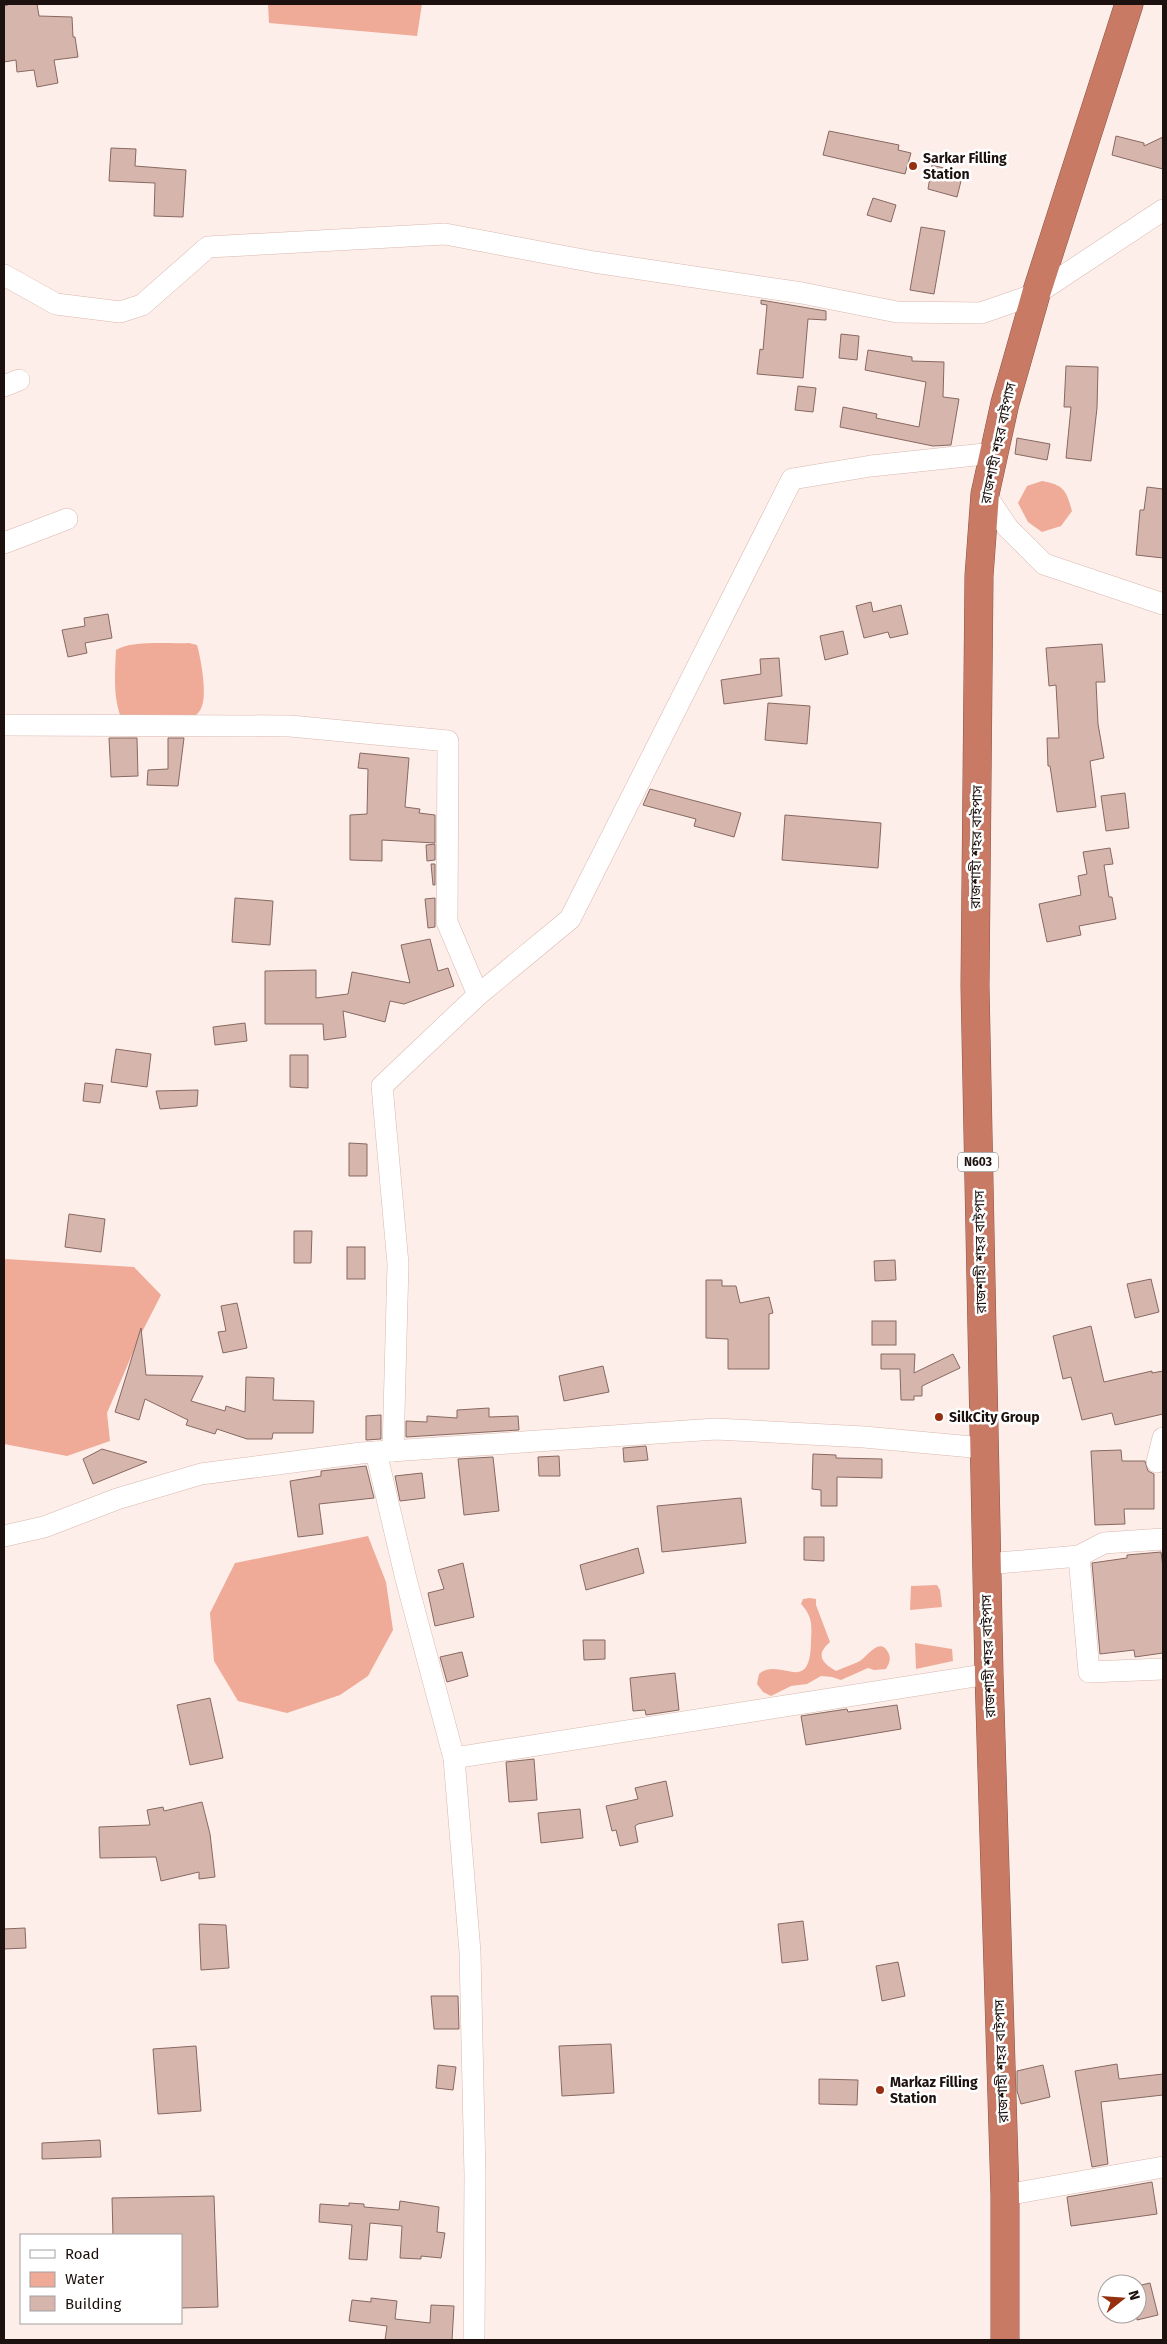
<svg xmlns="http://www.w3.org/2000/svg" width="1167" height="2344" font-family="'Fira Sans','Noto Sans Bengali',sans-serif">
  <rect width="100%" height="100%" fill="#fdeeea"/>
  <g fill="#efab98">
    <polygon points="268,4 422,4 417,36 269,23"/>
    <path d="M 1042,481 C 1064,485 1066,490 1072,511 L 1061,526 L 1042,532 L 1028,522 L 1018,503 L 1027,486 Z"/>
    <path d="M 189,643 L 197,645 C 201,659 207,693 202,706 C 200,712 196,715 192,719 L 120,715 C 113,694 115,672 116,650 C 132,640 170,644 189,643 Z"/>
    <polygon points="6,1259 134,1267 161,1295 140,1336 107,1413 110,1441 67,1456 4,1444 4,1260"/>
    <polygon points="368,1536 386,1582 393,1630 368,1676 340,1695 287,1713 238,1701 214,1661 210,1613 235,1563"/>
    <polygon points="937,1585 940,1590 942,1607 910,1610 911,1586"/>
    <path d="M 810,1598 L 816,1599 L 816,1605 L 830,1642 C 815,1655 822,1663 836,1671 C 843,1668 851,1665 858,1662 C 867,1658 880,1634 889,1654 C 891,1660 889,1664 886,1669 L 874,1670 L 868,1668 L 841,1680 L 832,1677 L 821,1676 L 807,1684 L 791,1686 L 771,1696 L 763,1692 L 757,1684 L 759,1674 C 780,1656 811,1698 811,1640 C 812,1624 812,1616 801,1604 L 803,1599 Z"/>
    <polygon points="915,1643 952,1649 953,1661 916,1669"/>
  </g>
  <g fill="#d6b5ac" stroke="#876961">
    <polygon points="8,4 37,4 39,16 72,17 73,37 75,37 78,57 54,60 58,83 37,87 34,70 17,72 16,60 4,62 4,6 8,5"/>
    <polygon points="829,131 899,145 898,150 911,153 905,174 823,155"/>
    <polygon points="1116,136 1144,143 1144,146 1163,137 1163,169 1112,155"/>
    <polygon points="111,148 136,149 135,166 186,170 183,217 154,216 155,183 109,181"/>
    <polygon points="932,165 963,173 957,197 928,189"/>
    <polygon points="873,198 896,205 891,222 867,215"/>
    <polygon points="921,227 945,231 934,294 910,290"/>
    <polygon points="761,300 826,311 826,320 808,319 803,378 757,374 760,349 763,350 767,305 761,304"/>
    <polygon points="841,334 859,336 857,360 839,358"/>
    <polygon points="868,350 912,357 912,361 944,362 943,397 959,399 951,445 933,446 840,427 843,407 877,414 876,418 919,427 926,382 865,370"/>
    <polygon points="1066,366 1098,367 1097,408 1091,461 1066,458 1071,407 1064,407"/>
    <polygon points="798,386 816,388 813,412 795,410"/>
    <polygon points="1017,438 1050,444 1047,460 1015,454"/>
    <polygon points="1147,487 1163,489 1163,558 1136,555 1140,510 1144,510"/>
    <polygon points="871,602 873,612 901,605 908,634 890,638 888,632 864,638 856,606"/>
    <polygon points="108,614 112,638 85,643 87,653 68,657 62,630 85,626 84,618"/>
    <polygon points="843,631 848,654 825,660 820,636"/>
    <polygon points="1102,644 1105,682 1096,682 1098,724 1104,758 1090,761 1096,807 1057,812 1050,766 1048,766 1047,738 1059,738 1056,685 1049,686 1046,648"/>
    <polygon points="779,658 782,696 724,704 721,680 761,674 760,659"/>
    <polygon points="768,703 810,706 807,744 765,740"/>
    <polygon points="109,738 137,738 138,776 111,777"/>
    <polygon points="168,738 184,738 178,786 147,785 148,770 168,769"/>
    <polygon points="360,753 409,758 405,807 420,809 419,813 435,815 435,843 382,840 382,861 350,860 350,815 367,814 368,769 358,768"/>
    <polygon points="650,789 741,813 734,837 694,826 696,819 643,805"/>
    <polygon points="1125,793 1129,828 1106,831 1101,796"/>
    <polygon points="785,815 881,823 878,868 782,860"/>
    <polygon points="435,844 435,860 427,861 426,845"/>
    <polygon points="1110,848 1113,864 1104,865 1109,897 1112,897 1116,919 1079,926 1081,935 1047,942 1039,904 1081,895 1078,876 1087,874 1083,852"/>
    <polygon points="431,864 435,864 435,885 433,885"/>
    <polygon points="235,898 273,901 270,945 232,942"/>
    <polygon points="435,898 435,927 428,928 425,899"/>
    <polygon points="430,939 438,971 448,968 454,986 404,1004 390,1001 385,1022 343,1011 346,1037 324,1040 323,1024 265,1024 265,971 316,970 316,998 348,994 352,972 410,983 401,945"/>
    <polygon points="245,1023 247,1041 215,1045 213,1027"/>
    <polygon points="116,1049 151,1054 147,1087 111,1082"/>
    <polygon points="290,1055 308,1055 308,1088 290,1087"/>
    <polygon points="85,1083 103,1085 100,1103 83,1101"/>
    <polygon points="198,1090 197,1106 160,1109 156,1091"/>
    <polygon points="349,1143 367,1144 367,1176 349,1176"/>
    <polygon points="69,1214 105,1219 101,1252 65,1247"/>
    <polygon points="294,1231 312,1231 311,1263 294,1263"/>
    <rect x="347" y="1247" width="18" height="32"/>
    <polygon points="895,1260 896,1280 875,1281 874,1261"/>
    <polygon points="1151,1279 1159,1312 1135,1318 1127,1284"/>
    <polygon points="706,1280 722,1280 722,1286 736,1286 740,1303 769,1297 773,1313 769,1314 769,1369 728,1369 728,1339 706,1338"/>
    <polygon points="237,1303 247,1348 223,1353 218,1332 226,1331 221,1306"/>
    <rect x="872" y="1321" width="24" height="24"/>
    <polygon points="1091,1326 1104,1382 1152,1371 1152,1373 1163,1371 1163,1414 1115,1425 1112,1413 1082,1420 1071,1377 1063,1379 1053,1336"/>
    <polygon points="141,1328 146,1375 203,1376 191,1401 225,1411 226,1406 245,1412 246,1377 274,1378 273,1400 314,1401 313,1433 273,1433 272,1439 247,1439 217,1429 215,1434 186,1425 188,1420 145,1399 139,1420 115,1412"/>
    <polygon points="881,1354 915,1354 914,1373 953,1354 960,1368 922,1386 922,1396 914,1396 914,1400 901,1400 900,1369 881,1369"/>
    <polygon points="603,1366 609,1392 564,1401 559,1376"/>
    <polygon points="489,1408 489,1417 518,1416 519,1430 406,1437 406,1421 427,1422 427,1416 457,1418 457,1410"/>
    <polygon points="381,1415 381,1439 366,1440 366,1416"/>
    <polygon points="646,1446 648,1460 624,1462 623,1448"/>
    <polygon points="102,1449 147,1462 93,1484 83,1459"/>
    <polygon points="1121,1450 1122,1461 1145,1461 1148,1471 1154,1474 1154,1509 1124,1509 1125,1524 1095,1525 1091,1451"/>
    <polygon points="813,1454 836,1455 836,1458 882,1459 882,1478 837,1477 837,1506 821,1506 821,1490 812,1489"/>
    <polygon points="559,1456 560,1476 539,1476 538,1457"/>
    <polygon points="493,1457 499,1511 464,1515 458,1459"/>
    <polygon points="366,1466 374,1498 319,1504 323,1534 298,1537 290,1481 321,1476 321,1471"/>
    <polygon points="422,1473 425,1498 400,1501 395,1476"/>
    <polygon points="741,1498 746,1543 662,1552 657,1506"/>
    <polygon points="804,1537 824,1537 824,1561 804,1560"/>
    <polygon points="638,1548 644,1573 586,1590 580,1565"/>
    <polygon points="1161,1552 1163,1567 1163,1653 1135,1657 1134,1650 1100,1654 1092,1563 1127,1558 1127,1555"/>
    <polygon points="463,1563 474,1617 435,1626 428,1593 444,1589 438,1570"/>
    <polygon points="583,1640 605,1640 605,1659 584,1660"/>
    <polygon points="462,1652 468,1676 447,1682 440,1657"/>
    <polygon points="675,1673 679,1710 646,1715 645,1710 633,1711 630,1678"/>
    <polygon points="210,1698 223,1758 190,1765 177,1705"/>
    <polygon points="897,1705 901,1729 806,1745 801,1716 847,1709 848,1712"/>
    <polygon points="534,1759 537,1800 509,1802 506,1762"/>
    <polygon points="666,1781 673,1816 638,1824 635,1826 638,1842 620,1846 616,1830 612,1831 606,1806 638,1799 635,1788"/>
    <polygon points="202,1802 210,1834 215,1877 199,1879 199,1872 161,1881 156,1857 100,1858 99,1827 150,1825 147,1810 163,1807 164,1811"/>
    <polygon points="580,1809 583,1838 541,1843 538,1813"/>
    <polygon points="803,1921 808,1960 782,1963 778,1924"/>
    <polygon points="199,1924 226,1925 229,1968 201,1970"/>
    <polygon points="25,1928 26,1948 4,1949 4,1929"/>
    <polygon points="898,1962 905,1996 882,2001 876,1966"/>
    <polygon points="431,1996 458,1996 459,2029 434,2029"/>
    <polygon points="611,2044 614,2093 562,2096 559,2046"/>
    <polygon points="196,2046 201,2111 158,2114 153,2049"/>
    <polygon points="1117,2064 1119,2079 1163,2074 1163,2095 1101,2102 1108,2164 1092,2167 1075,2071"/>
    <polygon points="438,2065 456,2067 453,2090 436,2088"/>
    <polygon points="1043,2065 1050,2097 1021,2104 1017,2091 1017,2071"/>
    <polygon points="819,2079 858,2080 857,2105 819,2104"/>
    <polygon points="100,2140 101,2157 42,2159 42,2143"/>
    <polygon points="1152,2182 1157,2214 1071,2226 1067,2197"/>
    <polygon points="214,2196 218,2307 181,2308 181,2235 113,2235 112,2198"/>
    <polygon points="400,2201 439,2207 437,2232 445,2233 441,2258 421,2256 421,2259 400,2258 402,2226 370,2223 367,2260 349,2259 352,2225 319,2222 320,2204 349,2206 349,2203 364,2204 364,2207 399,2210"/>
    <polygon points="1150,2283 1158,2315 1137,2320 1137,2286"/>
    <polygon points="371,2298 397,2301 395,2319 430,2323 431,2305 454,2306 452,2340 385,2340 387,2326 349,2321 352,2300 371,2302"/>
  </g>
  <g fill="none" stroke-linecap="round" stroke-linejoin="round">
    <g stroke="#d9b8ae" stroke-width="22">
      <g id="street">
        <polyline points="4,275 56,304 120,312 142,305 208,247 445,234 594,262 802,293 897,312 981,313 1036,294 1163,210"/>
        <polyline points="4,386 19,380"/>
        <polyline points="985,494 1008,528 1044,564 1163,604"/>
        <polyline points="4,543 67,519"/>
        <polyline points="4,725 290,726 448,741 447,922 478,995 382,1086 398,1264 393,1451"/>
        <polyline points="478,995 570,919 792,479 871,466 994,453"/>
        <polyline points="376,1452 406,1579 454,1758 470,1952 475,2175 474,2340"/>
        <polyline points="1157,1462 1163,1438"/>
        <polyline points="4,1536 44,1527 117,1499 201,1474 361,1453 716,1429 864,1437 983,1448"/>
        <polyline points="1079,1556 1104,1543 1163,1539"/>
        <polyline points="986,1564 1079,1556 1089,1672 1163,1669"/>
        <polyline points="454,1758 989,1674"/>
        <polyline points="1005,2195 1163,2167"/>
      </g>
    </g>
    <g stroke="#8c5547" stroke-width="29">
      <polyline id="highway" points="1005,2340 1005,2195 989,1674 975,986 979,576 985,494 1005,403 1036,294 1129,4"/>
    </g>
    <use href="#street" stroke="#fff" stroke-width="21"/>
    <use href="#highway" stroke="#c87a65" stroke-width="28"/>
  </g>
  <g fill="#962f0f" stroke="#fff" stroke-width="2">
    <circle cx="913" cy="166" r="5"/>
    <circle cx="939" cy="1417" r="5"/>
    <circle cx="880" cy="2090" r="5"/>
  </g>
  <g text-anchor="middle" stroke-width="5" stroke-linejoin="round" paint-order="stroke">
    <rect fill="#fff" stroke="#605856" stroke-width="1" x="958" y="1152.5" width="40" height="19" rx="4"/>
    <g font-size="12" font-weight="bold" fill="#1c110e">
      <text x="978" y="1166">N603</text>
    </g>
    <g font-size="14" font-weight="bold" fill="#1c110e" stroke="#fff" text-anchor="start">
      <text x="923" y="163">Sarkar Filling<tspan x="923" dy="16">Station</tspan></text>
      <text x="949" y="1422">SilkCity Group</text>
      <text x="890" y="2087">Markaz Filling<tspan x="890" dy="16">Station</tspan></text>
    </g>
    <g font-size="14" fill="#1c110e" stroke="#fff">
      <text transform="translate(998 443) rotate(-78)" y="5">রাজশাহী শহর বাইপাস</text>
      <text transform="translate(976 847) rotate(-89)" y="5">রাজশাহী শহর বাইপাস</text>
      <text transform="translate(980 1252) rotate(-91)" y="5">রাজশাহী শহর বাইপাস</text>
      <text transform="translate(988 1656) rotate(-92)" y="5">রাজশাহী শহর বাইপাস</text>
      <text transform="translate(1001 2061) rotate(-92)" y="5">রাজশাহী শহর বাইপাস</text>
    </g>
  </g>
  <rect width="1167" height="2344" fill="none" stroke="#1c110e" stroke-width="10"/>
  <rect x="20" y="2234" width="162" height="90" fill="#ffffff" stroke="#a4a09f"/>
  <rect x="30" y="2250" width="25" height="8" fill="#ffffff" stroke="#a4a09f"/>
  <text x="65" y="2259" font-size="15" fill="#1c110e">Road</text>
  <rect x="30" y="2272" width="25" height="15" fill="#efab98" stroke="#a4a09f"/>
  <text x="65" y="2284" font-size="15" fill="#1c110e">Water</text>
  <rect x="30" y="2296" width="25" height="15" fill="#d6b5ac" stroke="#a4a09f"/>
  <text x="65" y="2309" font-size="15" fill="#1c110e">Building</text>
  <g transform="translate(1122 2299) rotate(73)"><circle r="24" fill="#ffffff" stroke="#a4a09f"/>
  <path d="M0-4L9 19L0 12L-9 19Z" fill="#962f0f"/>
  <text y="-8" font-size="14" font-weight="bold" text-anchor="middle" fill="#1c110e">N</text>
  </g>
</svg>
